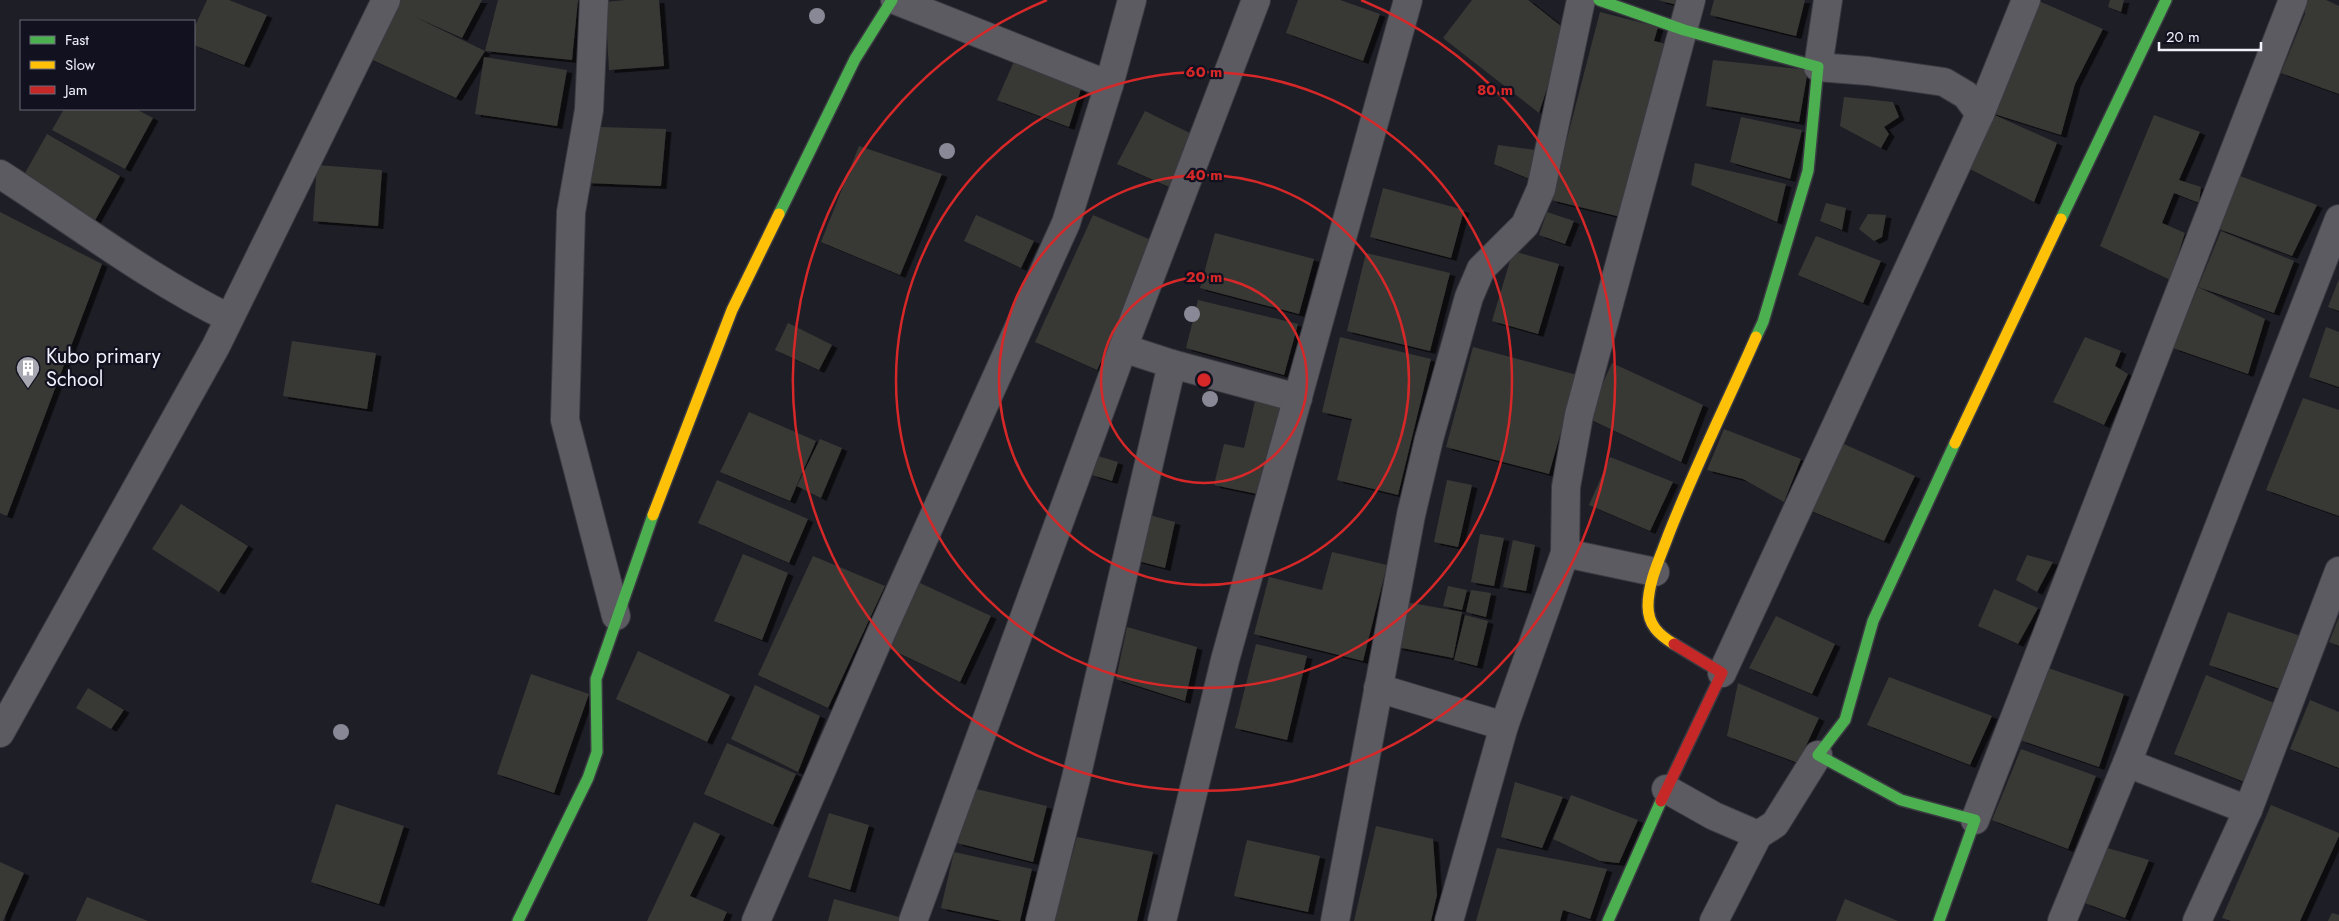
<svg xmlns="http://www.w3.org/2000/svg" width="2339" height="921" font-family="Jost,sans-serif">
  <defs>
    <filter id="shadow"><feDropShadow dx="5.5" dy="3" stdDeviation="0" flood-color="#0009"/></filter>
  </defs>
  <rect width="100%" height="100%" fill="#1e1e26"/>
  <g fill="#393836" filter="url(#shadow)">
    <polygon points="207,0 229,0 267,15 244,65 194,45 194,28"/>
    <polygon points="393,0 482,0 462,38 413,16 485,51 456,98 366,57"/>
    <polygon points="498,0 578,0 572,60 485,51"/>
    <polygon points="625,0 659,0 664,66 609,70 605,2"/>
    <polygon points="1298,0 1340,0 1380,14 1363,61 1286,33"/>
    <polygon points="1472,0 1528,0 1566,30 1539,113 1443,38"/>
    <polygon points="1658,0 1682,0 1681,6"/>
    <polygon points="1714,0 1805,0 1796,36 1710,15"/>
    <polygon points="2110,0 2124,0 2121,12 2108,7"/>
    <polygon points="2304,0 2326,0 2339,6 2339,94 2281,73 2305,14"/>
    <polygon points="2039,1 2103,29 2075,84 2061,135 1988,112 2057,143 2034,202 1966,167 1988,112"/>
    <polygon points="1600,12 1658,27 1654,41 1666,44 1621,217 1551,200"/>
    <polygon points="484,57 567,70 557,126 475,114"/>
    <polygon points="1015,59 1081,89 1069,127 997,100"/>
    <polygon points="1713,60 1808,70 1799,122 1706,106"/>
    <polygon points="1844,97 1893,102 1899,117 1884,127 1889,134 1881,148 1840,126"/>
    <polygon points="64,109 136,109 153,118 125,169 52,130"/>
    <polygon points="1145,111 1202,139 1176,190 1117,164"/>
    <polygon points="2154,115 2200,132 2179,180 2201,187 2199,203 2174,193 2162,223 2185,233 2170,280 2100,246"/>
    <polygon points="1741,117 1802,130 1790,179 1730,162"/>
    <polygon points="600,127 666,129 661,186 587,183"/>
    <polygon points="47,134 120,176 93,224 20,182"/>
    <polygon points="1498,145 1536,150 1532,180 1494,164"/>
    <polygon points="859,146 942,174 900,275 821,242"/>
    <polygon points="1695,163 1786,184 1777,222 1691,185"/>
    <polygon points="317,165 382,170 378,226 313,221"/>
    <polygon points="2240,176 2317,205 2292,256 2219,229"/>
    <polygon points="1383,188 1464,210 1451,258 1370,237"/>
    <polygon points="1826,203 1846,208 1842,230 1820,221"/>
    <polygon points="0,212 102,264 7,516 0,513"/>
    <polygon points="1547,212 1574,221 1565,244 1539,235"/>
    <polygon points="1868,214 1886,215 1882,237 1874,241 1859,229"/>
    <polygon points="976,215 1034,241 1021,268 964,241"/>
    <polygon points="1093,215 1158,243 1097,370 1035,342"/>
    <polygon points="2221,231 2294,261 2274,313 2198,287"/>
    <polygon points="1215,233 1314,259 1299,314 1200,288"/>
    <polygon points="1816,236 1881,261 1863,303 1798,275"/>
    <polygon points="1513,251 1559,264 1538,334 1492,321"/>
    <polygon points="1366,253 1450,273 1430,351 1347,331"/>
    <polygon points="2339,279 2339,311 2328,307"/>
    <polygon points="2198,287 2265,319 2248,374 2173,348"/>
    <polygon points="1198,300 1298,324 1284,375 1186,348"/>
    <polygon points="788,323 832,345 819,370 775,350"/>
    <polygon points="2326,327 2339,332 2339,387 2309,377"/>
    <polygon points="1340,337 1431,359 1398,495 1337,480 1352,419 1322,412"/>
    <polygon points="2085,337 2121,351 2115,366 2128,374 2104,425 2053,402"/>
    <polygon points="292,341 376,353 367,409 283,396"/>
    <polygon points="1473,347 1577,375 1549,474 1446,447"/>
    <polygon points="1612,363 1703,405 1681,462 1587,418"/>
    <polygon points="1256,397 1282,403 1262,495 1214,485 1224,444 1244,448"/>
    <polygon points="2303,398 2339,410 2339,516 2266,490"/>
    <polygon points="749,412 816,441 790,501 720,472"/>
    <polygon points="1724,429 1801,459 1784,502 1743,479 1707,470"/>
    <polygon points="820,439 842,448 821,498 797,486"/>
    <polygon points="1844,444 1915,476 1884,541 1804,508"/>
    <polygon points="1098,456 1118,462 1112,481 1092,475"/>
    <polygon points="1610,457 1673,482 1650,531 1589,505"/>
    <polygon points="717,480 808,519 789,563 698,523"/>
    <polygon points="1447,480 1472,485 1458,547 1434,542"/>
    <polygon points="181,504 248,546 219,592 152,549"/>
    <polygon points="1142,513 1175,522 1165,568 1134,560"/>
    <polygon points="1480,534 1504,538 1494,586 1471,582"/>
    <polygon points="1513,540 1535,545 1526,591 1503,587"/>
    <polygon points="1332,552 1387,565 1363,661 1254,634 1269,577 1322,590"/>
    <polygon points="743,554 788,573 762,640 714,621"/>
    <polygon points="2027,555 2053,562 2037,592 2016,580"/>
    <polygon points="813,556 885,586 828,708 758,675"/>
    <polygon points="920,583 991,616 960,682 888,648"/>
    <polygon points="1448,586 1467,590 1462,610 1443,606"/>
    <polygon points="1994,589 2038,608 2018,644 1978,626"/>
    <polygon points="1471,590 1491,593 1486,617 1466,612"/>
    <polygon points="1406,602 1462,612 1453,658 1397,647"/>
    <polygon points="2228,612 2304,637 2280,689 2209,665"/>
    <polygon points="1465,615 1488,621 1477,666 1454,660"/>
    <polygon points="1776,616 1835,644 1812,694 1749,668"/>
    <polygon points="2339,617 2339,646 2329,642"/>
    <polygon points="1127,627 1197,647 1185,701 1116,679"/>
    <polygon points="1256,644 1307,656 1287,740 1235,728"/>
    <polygon points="638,651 730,695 707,742 616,699"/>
    <polygon points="2048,668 2124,694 2099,767 2020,740"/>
    <polygon points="531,674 589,694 554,793 497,774"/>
    <polygon points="2206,675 2279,705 2247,783 2174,754"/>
    <polygon points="1889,677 1992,716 1970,765 1867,725"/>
    <polygon points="1738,683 1819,718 1798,763 1727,736"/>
    <polygon points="755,685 820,716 798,772 731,739"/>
    <polygon points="88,688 124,710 111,729 76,708"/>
    <polygon points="2310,700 2339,712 2339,768 2290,749"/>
    <polygon points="727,743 796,774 773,825 704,794"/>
    <polygon points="2021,749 2096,776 2068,849 1992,820"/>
    <polygon points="1515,782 1563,797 1542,848 1501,837"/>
    <polygon points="972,788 1047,806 1033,862 957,843"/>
    <polygon points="1571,795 1638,820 1619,863 1600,861 1553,839"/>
    <polygon points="336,804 404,826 379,904 311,882"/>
    <polygon points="2271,805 2339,833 2339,836 2300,921 2231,921 2222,918"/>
    <polygon points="829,813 869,825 850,890 808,877"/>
    <polygon points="694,822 720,834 690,896 727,912 723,921 647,921"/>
    <polygon points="1376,826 1433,839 1437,895 1431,921 1354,921"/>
    <polygon points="1077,837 1153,852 1137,921 1054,921"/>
    <polygon points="1247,840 1320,856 1308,912 1234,896"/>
    <polygon points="2104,847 2149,860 2125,918 2085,903"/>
    <polygon points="1497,848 1607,869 1590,919 1563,910 1560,921 1476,921"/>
    <polygon points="954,852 1032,869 1020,921 1002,921 941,908"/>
    <polygon points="0,862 24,873 3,921 0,921"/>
    <polygon points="87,897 148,921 76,921"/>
    <polygon points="834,899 899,917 898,921 828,921"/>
    <polygon points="1845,899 1898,921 1836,921"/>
    <polygon points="2332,913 2339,915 2339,921 2328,921"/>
  </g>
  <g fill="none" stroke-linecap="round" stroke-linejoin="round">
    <g stroke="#3b3a42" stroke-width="30">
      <g id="street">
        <polyline points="594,0 589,110 571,212 565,420 616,616"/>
        <polyline points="895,0 1109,85"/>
        <polyline points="1828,0 1818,67 1868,71 1944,82 1966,95 1980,114"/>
        <path d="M 0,174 C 76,223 148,278 229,318"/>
        <polyline points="1123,348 1172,364 1298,398"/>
        <polyline points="1655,572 1565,553 1566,487 1579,415 1691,0"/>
        <polyline points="1722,673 1980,114 2026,0"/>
        <polyline points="1378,688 1504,726"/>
        <polyline points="0,733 216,346 386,0"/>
        <polyline points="2127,763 2248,810"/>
        <polyline points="1666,789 1714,816 1758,835"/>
        <polyline points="1975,820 2293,0"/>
        <polyline points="756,921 882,631 1066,223 1109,85 1132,0"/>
        <polyline points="913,921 1123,348 1256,0"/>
        <polyline points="1040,921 1076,778 1172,364"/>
        <polyline points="1162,921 1225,660 1408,0"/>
        <polyline points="1335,921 1411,515 1429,439 1469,297 1481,269 1525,225 1541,189 1581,0"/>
        <polyline points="1449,921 1504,726 1565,553"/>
        <polyline points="1714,921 1758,835 1775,824 1818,755"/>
        <polyline points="2062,921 2127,763 2339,219"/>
        <polyline points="2197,921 2248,810 2339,571"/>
      </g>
    </g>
    <g stroke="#3b3a42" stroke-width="14">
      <g id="fast">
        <polyline points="1599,0 1684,30 1818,67 1808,171 1763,322 1756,337"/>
        <polyline points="779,214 855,59 892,0"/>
        <polyline points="2061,219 2166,0"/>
        <polyline points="518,921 588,778 597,752 596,679 653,515"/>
        <polyline points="1608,921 1661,801"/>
        <polyline points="1939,921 1975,820 1901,800 1818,755 1845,720 1873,621 1955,443"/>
      </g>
    </g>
    <g stroke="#3b3a42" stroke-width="14">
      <g id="slow">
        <polyline points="1955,443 2061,219"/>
        <polyline points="653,515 732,310 779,214"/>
        <path d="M 1674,644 C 1659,635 1648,625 1648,606 C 1648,582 1660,558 1668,536 C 1694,469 1727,403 1756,337"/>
      </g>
    </g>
    <g stroke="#3b3a42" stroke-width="14">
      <polyline id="jam" points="1661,801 1722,673 1674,644"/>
    </g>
    <use href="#street" stroke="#5c5b62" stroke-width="28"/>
    <use href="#fast" stroke="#4caf50" stroke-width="11"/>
    <use href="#slow" stroke="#ffc107" stroke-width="11"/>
    <use href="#jam" stroke="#c62828" stroke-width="11"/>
  </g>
  <g fill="#898896">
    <circle cx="817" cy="16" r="8"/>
    <circle cx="947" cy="151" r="8"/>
    <circle cx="1192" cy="314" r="8"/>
    <circle cx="1210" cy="399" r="8"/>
    <circle cx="341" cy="732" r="8"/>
  </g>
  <g fill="none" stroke="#d62828" stroke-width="2.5">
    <circle cx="1204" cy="380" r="103"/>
    <circle cx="1204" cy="380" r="205"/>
    <circle cx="1204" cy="380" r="308"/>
    <path d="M1361 0A411 411 0 1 1 1047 0"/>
  </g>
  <defs>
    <g id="building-pin" transform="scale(1.25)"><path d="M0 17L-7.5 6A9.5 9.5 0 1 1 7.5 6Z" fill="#a7a7b1" stroke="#121120"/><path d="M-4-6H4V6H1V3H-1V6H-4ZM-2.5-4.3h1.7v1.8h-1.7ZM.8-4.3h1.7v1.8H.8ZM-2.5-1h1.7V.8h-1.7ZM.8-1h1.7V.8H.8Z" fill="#fff"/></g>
  </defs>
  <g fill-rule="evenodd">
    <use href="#building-pin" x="28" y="368"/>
  </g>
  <g text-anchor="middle" stroke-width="4.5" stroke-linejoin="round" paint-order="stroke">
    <g font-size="20" fill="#f1f1fc" stroke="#121120" text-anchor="start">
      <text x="46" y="363">Kubo primary<tspan x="46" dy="23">School</tspan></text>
    </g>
  </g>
  <circle cx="1204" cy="380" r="8" fill="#d62828" stroke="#121120" stroke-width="2.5"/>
  <g font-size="15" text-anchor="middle" font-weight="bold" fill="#d62828" stroke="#121120" stroke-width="4.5" stroke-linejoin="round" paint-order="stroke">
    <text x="1204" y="77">60 m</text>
    <text x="1495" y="95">80 m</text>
    <text x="1204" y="180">40 m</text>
    <text x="1204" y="282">20 m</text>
  </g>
  <rect x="20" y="20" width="175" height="90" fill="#121120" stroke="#6b6b78"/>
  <rect x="30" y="36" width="25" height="8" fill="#4caf50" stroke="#6b6b78"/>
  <text x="65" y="45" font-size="15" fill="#f1f1fc">Fast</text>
  <rect x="30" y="61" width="25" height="8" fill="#ffc107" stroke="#6b6b78"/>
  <text x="65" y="70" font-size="15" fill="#f1f1fc">Slow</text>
  <rect x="30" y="86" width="25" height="8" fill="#c62828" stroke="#6b6b78"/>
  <text x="65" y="95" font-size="15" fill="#f1f1fc">Jam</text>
  <path d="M2159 42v8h102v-8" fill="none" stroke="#f1f1fc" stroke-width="2.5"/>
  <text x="2166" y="42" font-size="15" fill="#f1f1fc" stroke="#121120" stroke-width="4" paint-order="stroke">20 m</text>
</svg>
